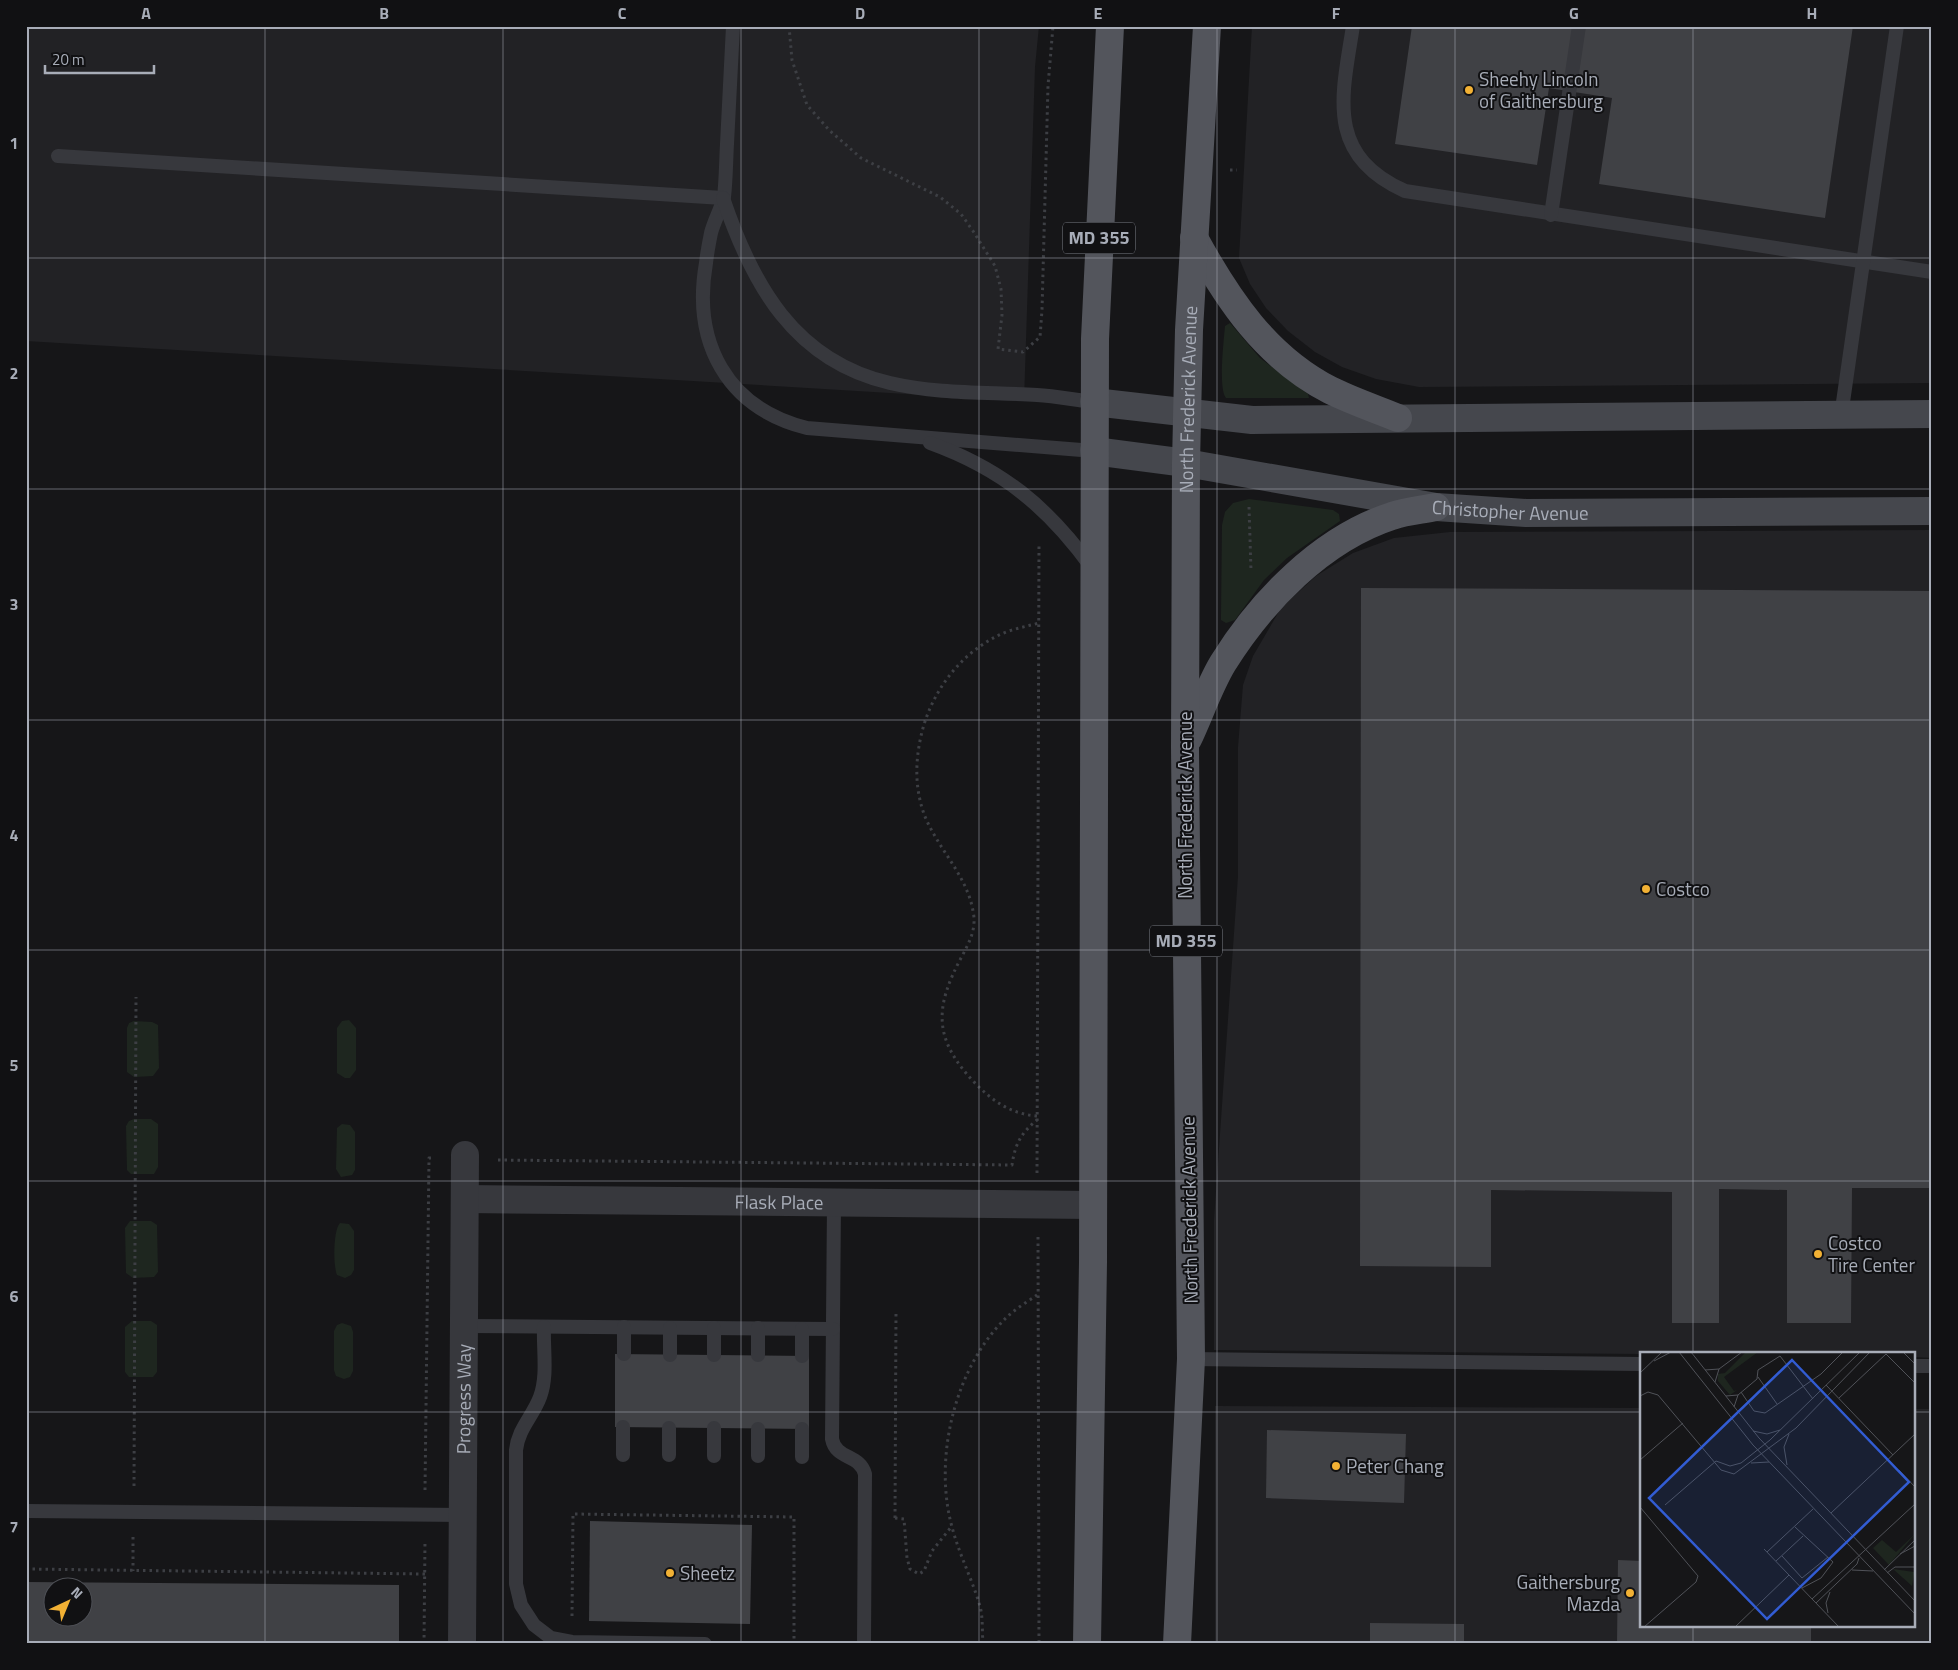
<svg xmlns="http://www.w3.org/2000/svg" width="1958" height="1670" font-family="'Titillium Web',sans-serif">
  <rect width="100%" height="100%" fill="#161618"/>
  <g fill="#222225">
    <polygon points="26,26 1039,26 1035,67 1024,401 26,341"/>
    <polygon points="1252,26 1932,26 1932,383 1419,387 1376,379 1342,367 1315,352 1288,331 1266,308 1250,284 1239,258"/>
    <polygon points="1932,530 1932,1358 1914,1357 1914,1354 1642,1354 1214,1350 1214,1220 1238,876 1238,747 1243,685 1253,656 1281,608 1316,576 1353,553 1394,538 1450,532"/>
    <polygon points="1215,1406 1642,1408 1642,1626 1914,1626 1914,1409 1932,1409 1932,1644 1215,1644"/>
  </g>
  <g fill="#1e261f">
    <path d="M 1230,323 L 1260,358 L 1308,394 L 1309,398 L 1226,398 C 1218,389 1224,339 1225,326 Z"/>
    <polygon points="1249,499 1333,510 1339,514 1340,521 1287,558 1264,580 1235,620 1226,623 1221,620 1221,614 1222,525 1225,512 1233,503"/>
    <polygon points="349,1020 356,1028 356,1070 350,1078 345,1078 337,1073 337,1028 342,1021"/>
    <polygon points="134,1021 152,1022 158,1025 159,1068 153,1076 134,1077 127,1072 127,1028 129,1023"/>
    <polygon points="134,1119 151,1119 158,1124 158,1167 154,1174 131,1174 127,1170 126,1126 129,1121"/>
    <polygon points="342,1124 350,1125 355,1132 355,1170 352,1175 341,1177 336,1169 337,1128"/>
    <polygon points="130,1221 151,1221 157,1225 158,1272 154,1277 133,1278 126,1273 125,1228"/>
    <path d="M 340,1223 L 349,1224 L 354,1231 L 354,1270 L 351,1275 L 345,1278 L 337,1275 C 333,1266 333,1230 340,1223 Z"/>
    <polygon points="132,1321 151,1321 157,1325 157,1372 153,1377 129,1377 125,1372 125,1327"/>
    <polygon points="342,1323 351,1326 353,1332 353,1371 350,1377 344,1379 336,1376 334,1370 334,1331 337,1325"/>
  </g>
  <g fill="#404145" fill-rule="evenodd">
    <polygon points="1412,26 1853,26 1825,218 1599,184 1612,98 1549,88 1537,165 1395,144"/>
    <polygon points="1361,588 1932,591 1932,1188 1852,1188 1851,1323 1787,1323 1787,1190 1719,1189 1719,1323 1672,1323 1672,1192 1491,1190 1491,1267 1360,1266"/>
    <polygon points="615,1354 809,1356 809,1429 615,1427"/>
    <polygon points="1267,1430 1406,1434 1404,1503 1266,1498"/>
    <polygon points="590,1521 752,1525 750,1624 589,1621"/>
    <polygon points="1618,1560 1642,1561 1642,1626 1811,1626 1811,1644 1617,1644"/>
    <path d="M 26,1582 L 399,1585 L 399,1644 L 26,1644 ZM 52,1588 L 82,1588 L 82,1618 L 52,1618 Z"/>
    <polygon points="1370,1623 1464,1624 1464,1644 1370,1644"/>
  </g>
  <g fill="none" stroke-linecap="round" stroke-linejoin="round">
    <g stroke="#3d3f44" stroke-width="3" stroke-dasharray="2.5 4" stroke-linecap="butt">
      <polyline points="789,26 792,60 807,105 829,130 861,158 940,197 961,214 973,231 995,266 1001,289 1002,315 998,349 1023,352 1040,337 1042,310 1048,86 1053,26"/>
      <polyline points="1230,170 1237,170"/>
      <polyline points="1249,507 1251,571"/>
      <path d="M 1037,1116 C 1010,1114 991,1100 973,1081 C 933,1038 935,1007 961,958 C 969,943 977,929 973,911 C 967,875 937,848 924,814 C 915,788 915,763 921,736 C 931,691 962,650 1006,632 C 1017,628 1028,626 1039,623"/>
      <path d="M 498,1160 L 1012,1165 C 1015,1144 1021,1133 1037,1120"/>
      <polyline points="1037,1173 1039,544"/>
      <polyline points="1038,1237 1039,1644"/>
      <polyline points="134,1486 136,997"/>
      <polyline points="425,1490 429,1158 433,1158"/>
      <polyline points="895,1518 896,1310"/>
      <polyline points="895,1518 904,1519 907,1558 910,1569 919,1574 924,1571 932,1551 952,1526"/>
      <polyline points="133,1537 133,1571"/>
      <polyline points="26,1569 425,1574"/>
      <polyline points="572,1616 573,1514 794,1517 794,1644"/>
      <polyline points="424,1644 425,1540"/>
      <path d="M 983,1644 C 982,1632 983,1617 980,1606 C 972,1579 959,1554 952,1527 C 933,1458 955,1367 1006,1318 C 1015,1309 1027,1302 1037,1295"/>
    </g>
    <g stroke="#37383d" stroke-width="14">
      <path d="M 733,26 C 731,65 729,105 727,144 C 726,161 726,180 724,197 C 721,209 714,221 711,233 C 709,243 707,253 706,263 C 692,343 727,408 807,428 L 1094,451"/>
      <path d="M 1353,26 C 1342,96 1325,155 1405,191 L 1932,272"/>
      <polyline points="58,156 723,198"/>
      <path d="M 723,198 C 752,284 794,361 890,383 C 937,394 989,392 1037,395 C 1056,396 1075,400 1094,402"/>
      <polyline points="1551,215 1579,26"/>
      <polyline points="1841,416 1897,26"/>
      <path d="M 930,443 C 1002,469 1048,507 1092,568"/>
      <path d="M 834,1203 L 832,1439 C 836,1460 860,1454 865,1474 L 864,1644"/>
      <polyline points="464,1326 833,1329"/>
      <path d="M 544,1327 C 543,1349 548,1376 540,1397 C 533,1416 518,1429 516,1450 L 516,1584 L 521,1605 L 534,1625 L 551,1638 L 572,1642 L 705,1644"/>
      <polyline points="624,1327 624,1354"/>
      <polyline points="802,1329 802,1356"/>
      <polyline points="670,1355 670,1328"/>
      <polyline points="714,1355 714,1328"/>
      <polyline points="758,1355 758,1328"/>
      <polyline points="1191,1359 1642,1364"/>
      <polyline points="1914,1366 1932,1366"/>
      <polyline points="714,1428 714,1456"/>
      <polyline points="758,1429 758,1456"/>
      <polyline points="623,1455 623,1427"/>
      <polyline points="669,1455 669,1428"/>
      <polyline points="802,1457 802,1429"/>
      <polyline points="26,1511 463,1515"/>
    </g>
    <g stroke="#37383d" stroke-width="28">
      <path id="s1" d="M 465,1199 L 1092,1205"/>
      <path id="s2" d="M 462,1644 L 465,1155"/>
    </g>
    <g stroke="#45474d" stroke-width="28">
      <polyline points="1094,402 1252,420 1932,414"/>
      <path id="s3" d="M 1094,451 L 1186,463 L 1436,507 L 1526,513 L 1932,511"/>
    </g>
    <g stroke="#53555c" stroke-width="28">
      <path d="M 1194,238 C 1228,300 1266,357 1330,390 C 1352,401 1376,409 1398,418"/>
      <path d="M 1188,739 C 1200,714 1209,686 1223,663 C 1261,602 1321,539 1392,516 C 1406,511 1422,510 1436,507"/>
      <polyline points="1087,1644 1093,1262 1095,339 1110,26"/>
      <path id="s4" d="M 1177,1644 L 1191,1359 L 1185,747 L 1186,463 L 1189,330 L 1207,26"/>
    </g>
  </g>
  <path fill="none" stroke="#a8adb8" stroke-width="1" stroke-opacity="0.55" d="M 265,26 L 265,1644M 503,26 L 503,1644M 741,26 L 741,1644M 979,26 L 979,1644M 1217,26 L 1217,1644M 1455,26 L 1455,1644M 1693,26 L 1693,1354M 26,258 L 1932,258M 26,489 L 1932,489M 26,720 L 1932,720M 26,950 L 1932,950M 26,1181 L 1932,1181M 26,1412 L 1642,1412M 1914,1412 L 1932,1412M 1693,1626 L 1693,1644"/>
  <g fill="#f2b134" stroke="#111113" stroke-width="2">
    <circle cx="1469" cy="90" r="5"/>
    <circle cx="1646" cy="889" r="5"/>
    <circle cx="1818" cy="1254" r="5"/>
    <circle cx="1336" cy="1466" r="5"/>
    <circle cx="670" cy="1573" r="5"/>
    <circle cx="1630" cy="1593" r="5"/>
  </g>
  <g text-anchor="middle" stroke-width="4" stroke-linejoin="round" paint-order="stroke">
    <g fill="#111113" stroke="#7b7e86" stroke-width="1">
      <rect x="1063" y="222.5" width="72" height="31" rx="4"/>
      <rect x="1150" y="925.5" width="72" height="31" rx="4"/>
    </g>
    <g font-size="18" font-weight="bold" fill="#a8adb8">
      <text x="1099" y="244">MD 355</text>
      <text x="1186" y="947">MD 355</text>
    </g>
    <g font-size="19" fill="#a8adb8" stroke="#111113" text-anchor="start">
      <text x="1479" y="86">Sheehy Lincoln<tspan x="1479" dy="22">of Gaithersburg</tspan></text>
      <text x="1656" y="896">Costco</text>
      <text x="1828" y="1250">Costco<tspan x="1828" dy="22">Tire Center</tspan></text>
      <text x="1346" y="1473">Peter Chang</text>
      <text x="680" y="1580">Sheetz</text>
      <text x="1620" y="1589" text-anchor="end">Gaithersburg<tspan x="1620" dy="22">Mazda</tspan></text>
    </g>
    <g font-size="19" fill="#a8adb8" stroke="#111113">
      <text dy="7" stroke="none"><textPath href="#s4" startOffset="1245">North Frederick Avenue</textPath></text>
      <text dy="7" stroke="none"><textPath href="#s3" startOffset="421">Christopher Avenue</textPath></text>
      <text transform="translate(1185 805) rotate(-90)" y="7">North Frederick Avenue</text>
      <text dy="7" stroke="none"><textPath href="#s1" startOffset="314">Flask Place</textPath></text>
      <text transform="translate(1189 1210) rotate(-91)" y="7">North Frederick Avenue</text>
      <text dy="7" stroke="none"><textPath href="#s2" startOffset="245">Progress Way</textPath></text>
    </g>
  </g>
  <g transform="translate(1640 1352)">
    <rect width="275" height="275" fill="#161618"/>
    <path d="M 106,0 L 118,0 L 84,25 L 94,39 L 97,38 L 90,43 L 78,29 L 78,22 L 85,21 ZM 275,182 L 249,213 L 233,196 L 242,188 L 256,200 ZM 253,217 L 274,220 L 275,217 L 272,234 Z" fill="#1e261f"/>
    <path fill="none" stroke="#505258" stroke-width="1" d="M 39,0 L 113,93 L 275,262M 51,0 L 119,86 L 275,249M 263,0 L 275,12M 14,9 L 31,0M 79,17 L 102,0M 65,18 L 79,17 L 75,30M 0,21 L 22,0M 118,25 L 137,52M 186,33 L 253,103M 101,40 L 114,59 L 125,61 L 181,22 L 203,0M 98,43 L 117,27 L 118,18 L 140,4 L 173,47M 0,44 L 8,40 L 18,43 L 81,118 L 94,122 L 156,76 L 230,0M 86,44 L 98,43 L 94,55M 199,46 L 246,2 L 275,31M 113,79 L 127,82 L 140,78M 0,108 L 43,71M 76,109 L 90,114 L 101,111 L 130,88 L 220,0M 111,111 L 129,110M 147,113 L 144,95 L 149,82M 259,118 L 275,135M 25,153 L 76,109M 0,155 L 58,224 L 56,230 L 4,275M 191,161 L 275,82M 155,175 L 193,210 L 181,226 L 162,236M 124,197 L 199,275M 127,200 L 173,157M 260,202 L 275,194M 142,204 L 162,226 L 188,205M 136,209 L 163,184M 212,218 L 233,219M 244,218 L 275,188M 247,221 L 255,215 L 275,215M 172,247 L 275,152M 176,251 L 217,212 L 219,206M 188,261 L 186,251 L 190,240M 95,275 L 149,223"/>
    <path fill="#325cd3" fill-opacity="0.15" stroke="#325cd3" stroke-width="2.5" d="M 152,8 L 269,130 L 127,267 L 9,146 Z"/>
    <rect width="275" height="275" fill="none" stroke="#a8adb8" stroke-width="2.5"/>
  </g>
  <rect width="1958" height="1670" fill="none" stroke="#111113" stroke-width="55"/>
  <g transform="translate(68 1602) rotate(44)"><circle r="24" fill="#111113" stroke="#4d4f55"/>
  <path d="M0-4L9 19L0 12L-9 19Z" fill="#f2b134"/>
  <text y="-8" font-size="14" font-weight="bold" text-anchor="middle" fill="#a8adb8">N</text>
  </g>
  <path d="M45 65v8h109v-8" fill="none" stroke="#a8adb8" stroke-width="2.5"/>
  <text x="52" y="65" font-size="15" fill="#a8adb8" stroke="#111113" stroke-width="4" paint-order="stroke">20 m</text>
  <rect x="28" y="28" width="1902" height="1614" fill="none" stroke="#a8adb8" stroke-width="2"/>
  <g font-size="16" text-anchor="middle" font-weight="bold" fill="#a8adb8">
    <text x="146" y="19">A</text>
    <text x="384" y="19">B</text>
    <text x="622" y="19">C</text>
    <text x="860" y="19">D</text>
    <text x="1098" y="19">E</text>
    <text x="1336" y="19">F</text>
    <text x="1574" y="19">G</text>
    <text x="1812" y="19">H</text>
    <text x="14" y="149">1</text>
    <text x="14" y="379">2</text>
    <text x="14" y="610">3</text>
    <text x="14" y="841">4</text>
    <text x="14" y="1071">5</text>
    <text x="14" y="1302">6</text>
    <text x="14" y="1533">7</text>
  </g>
</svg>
